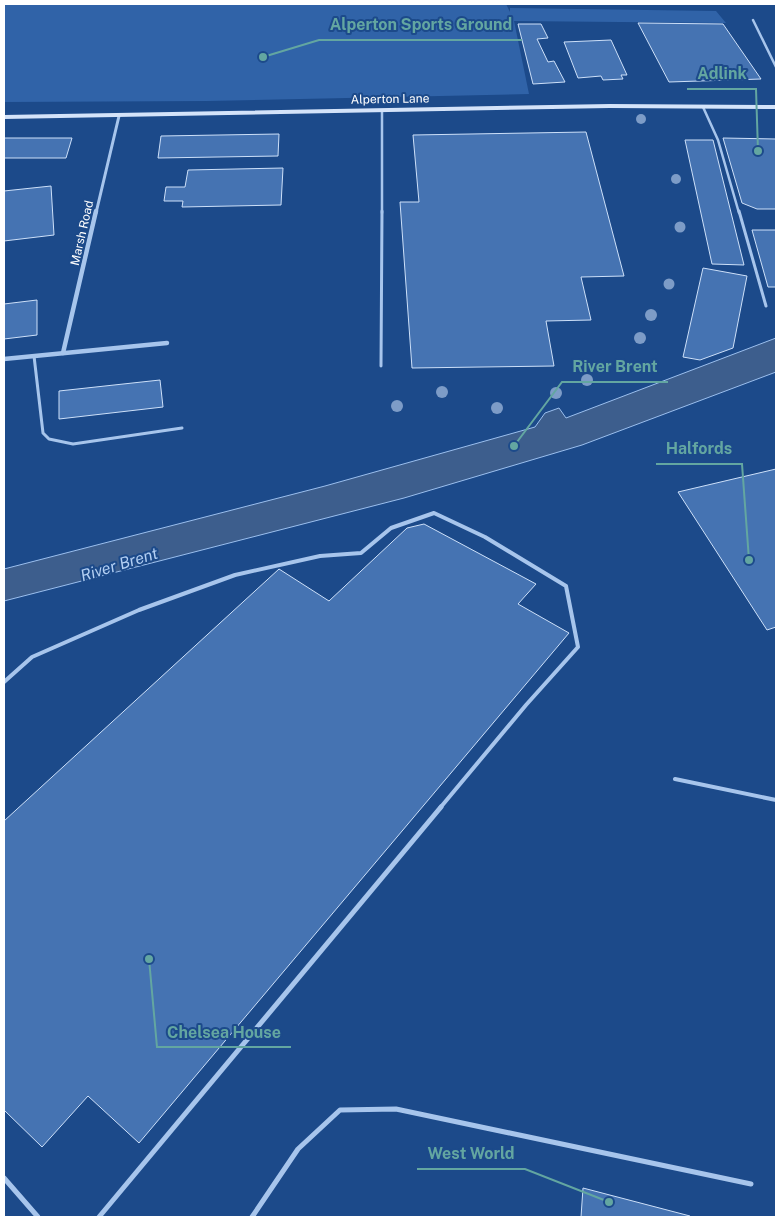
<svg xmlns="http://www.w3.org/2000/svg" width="780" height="1221" font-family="'Public Sans',sans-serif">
  <rect width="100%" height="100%" fill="#1c4a8a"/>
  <polygon fill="#3063a8" points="4,4 506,4 510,12 510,8 716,11 726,23 514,21 529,94 207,101 4,102"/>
  <polygon fill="#3d5e8d" stroke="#9bbfee" points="776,338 776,372 582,445 404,498 4,601 4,569 325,486 535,427 545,413 559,408 566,418"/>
  <g fill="#4573b2" stroke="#cde0f9">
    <polygon points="638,23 723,24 761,79 669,82"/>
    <polygon points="518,24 541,24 548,38 537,39 548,62 554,61 565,82 533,84"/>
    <polygon points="611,40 627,75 621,75 623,79 603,80 601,76 578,78 564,42"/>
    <polygon points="586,132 624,276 581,277 591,320 546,321 554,366 412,368 400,202 419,202 413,135"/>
    <polygon points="279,134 278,156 158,158 161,136"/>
    <polygon points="4,138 72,138 66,158 4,158"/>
    <polygon points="723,138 776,139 776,209 757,209 742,203"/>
    <polygon points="685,140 713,140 744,265 712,264"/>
    <polygon points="283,168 281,205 182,207 183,201 164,201 166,187 185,187 188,170"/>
    <polygon points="51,186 54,235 4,241 4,191"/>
    <polygon points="752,230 776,230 776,287 768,287"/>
    <polygon points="703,268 747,276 733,348 700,360 683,357"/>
    <polygon points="37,300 37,335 4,339 4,304"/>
    <polygon points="160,380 163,407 59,419 59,391"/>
    <polygon points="776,469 776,627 767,630 678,492"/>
    <polygon points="424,524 536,584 518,604 569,633 139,1143 88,1096 42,1147 4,1110 4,821 279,569 329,601 407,528"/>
    <polygon points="583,1188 690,1216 690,1217 581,1217"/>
  </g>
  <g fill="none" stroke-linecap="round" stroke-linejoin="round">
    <g stroke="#a7c5ec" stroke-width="2.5">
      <polyline points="753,20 776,67"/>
      <polyline points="703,107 718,140 739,213"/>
      <polyline points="382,213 382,111"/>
    </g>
    <g stroke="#a7c5ec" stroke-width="3">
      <polyline points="739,211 766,306"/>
      <polyline points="34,356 43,433 49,439 73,444 182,428"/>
      <polyline points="381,366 382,211"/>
    </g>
    <g stroke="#a7c5ec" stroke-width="4">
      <polyline points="4,682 32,657 139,610 235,575 320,556 361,553 391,528 434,513 485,537 566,586 578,647 526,705 440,808"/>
      <polyline points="675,779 776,800"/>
    </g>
    <g stroke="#a7c5ec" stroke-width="5">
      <polyline points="4,1178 38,1217"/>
      <polyline points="99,1217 441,807"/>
      <polyline points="252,1217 298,1149 340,1110 396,1109 751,1184"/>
    </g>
    <polyline stroke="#a7c5ec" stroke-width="3" points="96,213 119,116"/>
    <g stroke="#a7c5ec" stroke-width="4.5">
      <polyline points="63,353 96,211"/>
      <polyline points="4,359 167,343"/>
    </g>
    <polygon fill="#d4e3f9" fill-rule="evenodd" points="610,104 776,105 776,109 610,108 4,119 4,115"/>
  </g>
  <g fill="#7d9cc7">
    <circle cx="641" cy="119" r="5"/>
    <circle cx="676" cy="179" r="5"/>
    <circle cx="680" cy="227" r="5.5"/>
    <circle cx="669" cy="284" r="5.5"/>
    <circle cx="651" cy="315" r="6"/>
    <circle cx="640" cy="338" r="6"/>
    <circle cx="587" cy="380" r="6"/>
    <circle cx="442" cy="392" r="6"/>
    <circle cx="556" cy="393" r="6"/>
    <circle cx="397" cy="406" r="6"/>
    <circle cx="497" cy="408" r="6"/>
  </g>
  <g text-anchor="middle" stroke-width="4" stroke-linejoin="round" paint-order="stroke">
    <g font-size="12" fill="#fff" stroke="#1c4a8a">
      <text transform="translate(390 99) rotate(-1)" y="4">Alperton Lane</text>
      <text transform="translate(82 233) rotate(-77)" y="4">Marsh Road</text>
    </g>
    <g font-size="16" font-style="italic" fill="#b3cff3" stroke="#1c4a8a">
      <text transform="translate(119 564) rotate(-17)" y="6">River Brent</text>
    </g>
  </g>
  <path fill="none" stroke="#63a6a1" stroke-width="2" d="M263 57L319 40H522M758 151L756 89H687M514 446L562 382H668M749 560L742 464H656M149 959L157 1047H291M609 1202L525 1169H417"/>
  <g fill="#63a6a1" stroke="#1c4a8a" stroke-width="2">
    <circle cx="263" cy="57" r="5"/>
    <circle cx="758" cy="151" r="5"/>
    <circle cx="514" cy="446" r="5"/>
    <circle cx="749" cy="560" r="5"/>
    <circle cx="149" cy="959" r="5"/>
    <circle cx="609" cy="1202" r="5"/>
  </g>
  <g font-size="16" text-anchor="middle" font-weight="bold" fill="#63a6a1" stroke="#1c4a8a" stroke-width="4" stroke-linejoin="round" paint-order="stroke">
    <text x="421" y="30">Alperton Sports Ground</text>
    <text x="722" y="79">Adlink</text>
    <text x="615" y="372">River Brent</text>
    <text x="699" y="454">Halfords</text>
    <text x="224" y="1038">Chelsea House</text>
    <text x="471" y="1159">West World</text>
  </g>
  <rect width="780" height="1221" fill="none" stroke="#ffffff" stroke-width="10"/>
</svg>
